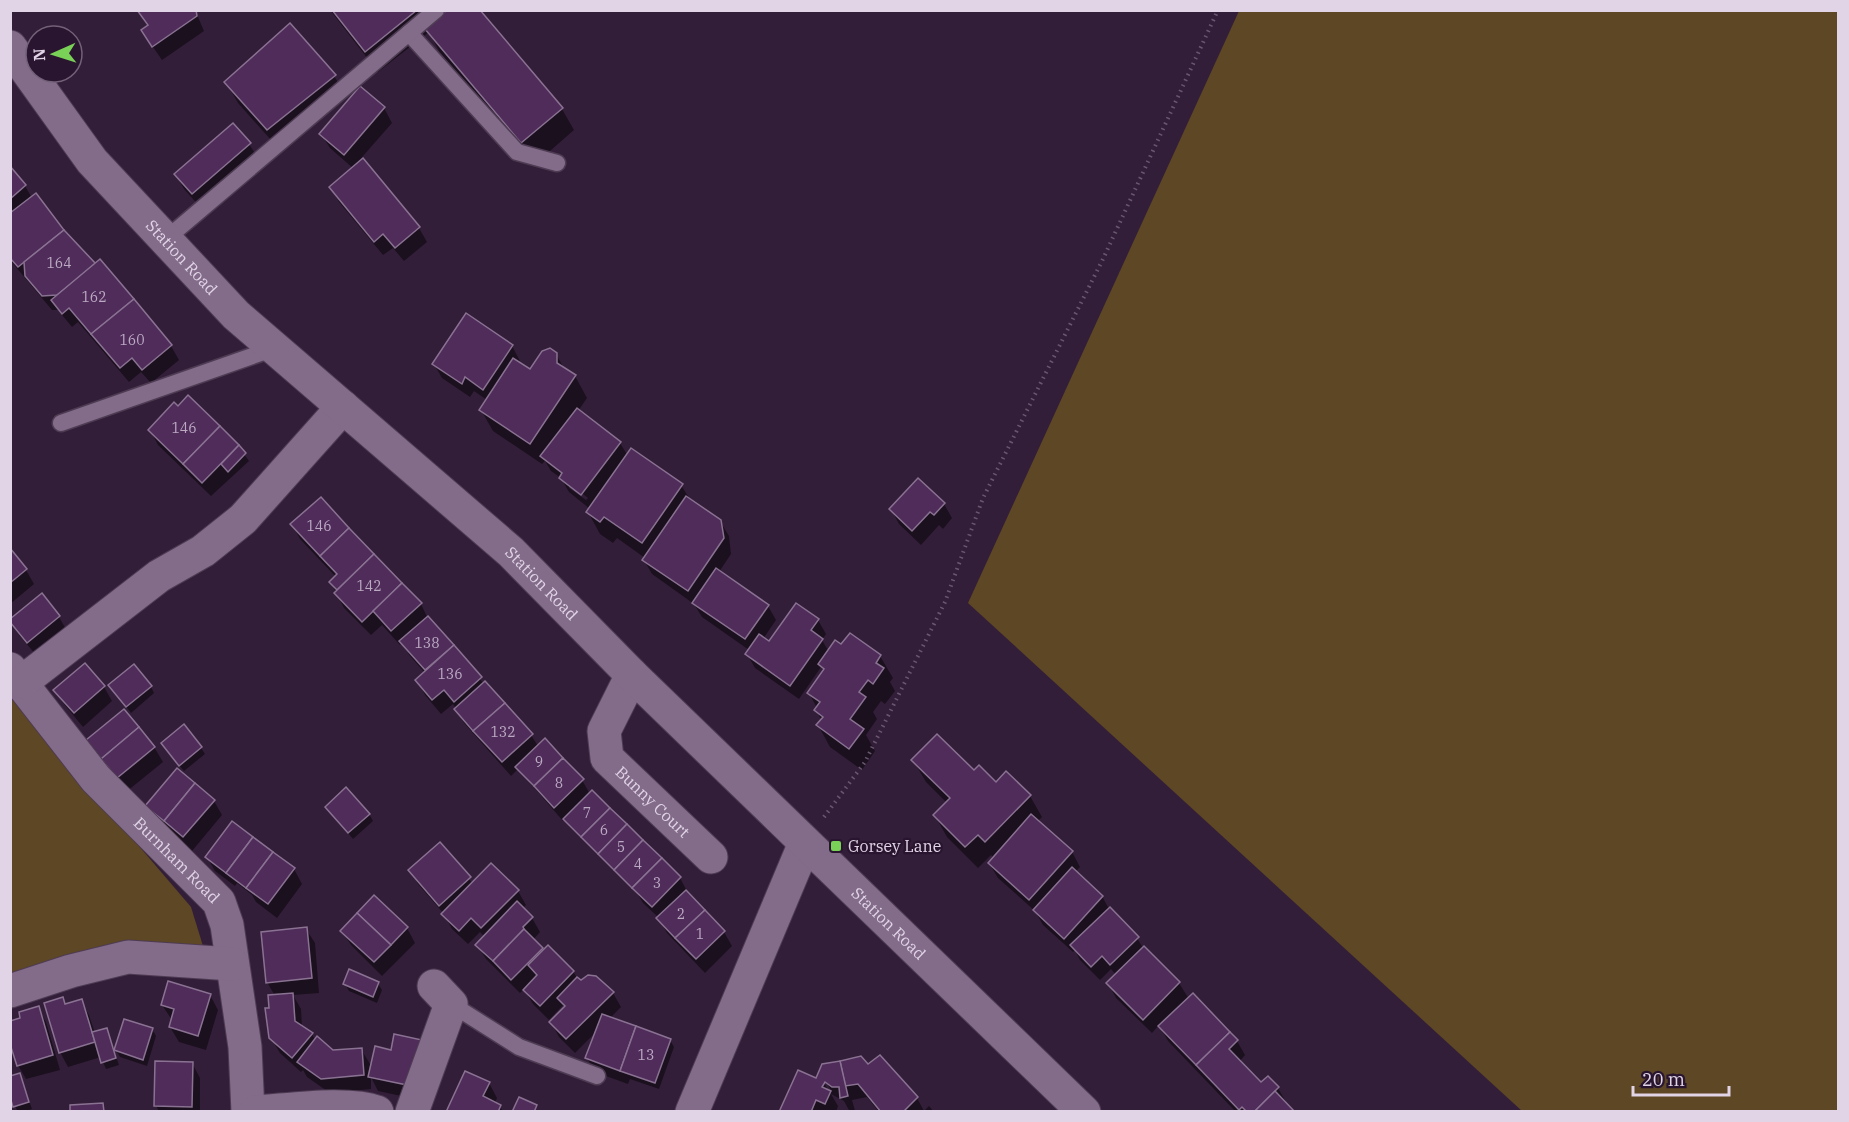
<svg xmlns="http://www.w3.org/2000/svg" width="1849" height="1122" font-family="'IBM Plex Serif',serif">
  <rect width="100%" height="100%" fill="#331e39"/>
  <g fill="#5d4724">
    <polygon points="1239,11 1838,11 1838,1111 1522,1111 968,603"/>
    <polygon points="10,695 191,907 203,946 11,974"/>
  </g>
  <g fill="#0007" fill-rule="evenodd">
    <polygon points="138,10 195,10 204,31 162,60 151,44 148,26"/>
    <polygon points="330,10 478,10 562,109 574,130 535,164 439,51 429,32 378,72"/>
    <polygon points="334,76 347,97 280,150 238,103 226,82"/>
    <polygon points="384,108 392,123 356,164 419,228 427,242 404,261 393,248 383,255 339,202 331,187 354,169 330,148 321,134"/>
    <polygon points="249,144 258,158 201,208 184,189 176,175"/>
    <polygon points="10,169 25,186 32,198 171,346 179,360 151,383 141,372 129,382 78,322 72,327 58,310 52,310 10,260"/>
    <path d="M 512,346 L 520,361 L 518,363 L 530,372 L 556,354 L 565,370 L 575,376 L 587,398 L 578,411 L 620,443 L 628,456 L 681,485 L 691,501 L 720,521 L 729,536 L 731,554 L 719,572 L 768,606 L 776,620 L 763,639 L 770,643 L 818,620 L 826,634 L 822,640 L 829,652 L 842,647 L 850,635 L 880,656 L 893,678 L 890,682 L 895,691 L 885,704 L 881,701 L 873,712 L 877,719 L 866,735 L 875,751 L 862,770 L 830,747 L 818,725 L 822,721 L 816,710 L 817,708 L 809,693 L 824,672 L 821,667 L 799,699 L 755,668 L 747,654 L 749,650 L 702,617 L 694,604 L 652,574 L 644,560 L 645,558 L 617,538 L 613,543 L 600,534 L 588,512 L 590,509 L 569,492 L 561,478 L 551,471 L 545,461 L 542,464 L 493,431 L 481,410 L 487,400 L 474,391 L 470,397 L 442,378 L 434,364 ZM 569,483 L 588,498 L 586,500 L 569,488 Z"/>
    <polygon points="150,430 238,446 249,461 211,496 158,445"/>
    <polygon points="321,499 421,604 428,619 484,684 531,735 538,746 582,780 590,794 592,792 680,878 688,893 724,932 732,946 705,973 667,933 658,917 643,903 637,893 569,826 565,819 563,821 518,769 511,776 464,723 453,704 441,714 425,695 417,680 425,673 410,656 402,643 400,645 382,625 371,635 344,608 331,583 336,577 300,539 292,524"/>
    <polygon points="944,504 952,518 943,529 939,525 921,545 899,524 891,509"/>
    <polygon points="10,551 26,570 34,584 10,604"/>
    <polygon points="59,617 67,631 37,656 19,635 11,621"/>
    <polygon points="85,665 104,687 112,701 83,727 64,704 55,690"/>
    <polygon points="110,686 151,687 154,693 131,713"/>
    <polygon points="154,747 163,762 126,792 96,755"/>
    <polygon points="201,748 205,754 184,771 166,750"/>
    <polygon points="913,760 974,772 996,784 1030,796 1042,817 1037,822 1072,852 1080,867 1075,872 1102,896 1109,909 1137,938 1143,948 1179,983 1189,999 1193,995 1237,1041 1245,1055 1239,1062 1261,1084 1278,1088 1286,1102 1285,1104 1293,1112 1236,1112 1168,1041 1159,1025 1152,1033 1116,998 1108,983 1116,975 1111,969 1100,980 1080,960 1075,950 1073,952 1043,925 1035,911 998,878 989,863 994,858 991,855 978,868 947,837 935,816 947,803 926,782"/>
    <polygon points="214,801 222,815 192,851 155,820 147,806"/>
    <polygon points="327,807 369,814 373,821 353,839"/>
    <polygon points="253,838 294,869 302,884 277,918 256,902 252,895 237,883 235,886 215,871 207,857"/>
    <polygon points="440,844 473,884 518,891 526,905 523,908 532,918 540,932 533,940 543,952 573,971 578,980 613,993 621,1007 610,1018 670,1040 674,1047 659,1089 630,1079 628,1084 595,1072 587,1058 597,1031 575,1053 559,1037 551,1022 565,1008 563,1005 549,1020 533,1004 524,989 520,993 486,959 477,945 485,937 480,932 468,944 452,929 444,914 418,884 410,870"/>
    <polygon points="374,897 407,928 415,943 382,976 351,945 342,931"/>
    <polygon points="306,929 315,943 319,993 293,995 301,1009 302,1027 312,1034 315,1040 333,1052 361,1049 370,1064 370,1071 429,1056 420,1100 378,1091 371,1077 371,1089 330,1093 307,1077 303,1070 301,1072 280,1053 271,1038 271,1009 275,996 267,982"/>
    <polygon points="345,984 378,984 382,990 377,1003 349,991"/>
    <polygon points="210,995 218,1010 206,1050 179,1042 170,1027 172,1020 162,1005"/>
    <polygon points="81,1001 89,1015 95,1033 107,1030 119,1065 106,1069 101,1057 68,1067 60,1052 66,1006"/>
    <polygon points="38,1008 46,1022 60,1070 26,1079 18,1065 22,1019"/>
    <polygon points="152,1029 156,1036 147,1066 120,1057 116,1050"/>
    <polygon points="192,1063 200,1078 200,1112 159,1112 156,1105"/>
    <path d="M 867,1066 L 917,1098 L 924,1111 L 929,1106 L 934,1112 L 879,1112 L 867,1097 L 852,1100 L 855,1111 L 850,1112 L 844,1101 L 831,1094 L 838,1106 L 836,1112 L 780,1112 L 817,1080 ZM 825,1080 L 832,1092 L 829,1092 L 823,1081 Z"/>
    <polygon points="19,1074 32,1109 23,1112 18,1112 15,1106"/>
    <polygon points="489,1083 497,1098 495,1103 500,1106 503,1112 448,1112"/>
  </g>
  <g fill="#4f2c5a" stroke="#8a7292" stroke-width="1.5">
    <polygon points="137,10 196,10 197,16 152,47 141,30 148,25"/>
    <polygon points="332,10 417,10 365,52"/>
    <polygon points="447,10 480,10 563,108 521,143 425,29"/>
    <polygon points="290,23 336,75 267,130 224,82"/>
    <polygon points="360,86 385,107 344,155 319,134"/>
    <polygon points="233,123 251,143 192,194 174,174"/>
    <polygon points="363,158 420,227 395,248 383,234 374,242 329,187"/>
    <polygon points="10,166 26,185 10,199"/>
    <polygon points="36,193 64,230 18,267 10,258 10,213"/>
    <polygon points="64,230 96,264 57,295 42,296 25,276 24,262"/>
    <polygon points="100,259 134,299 91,334 69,308 62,314 51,300"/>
    <polygon points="134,299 172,345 142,370 132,358 120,368 91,334"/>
    <polygon points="466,313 513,345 483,390 465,377 462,384 432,364"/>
    <polygon points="550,348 557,353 557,363 576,375 530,444 479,410 513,358 530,369 542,351"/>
    <polygon points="188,395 220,426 183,464 148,430 174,402 178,406"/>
    <polygon points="577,408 621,442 581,495 559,478 562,473 540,456"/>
    <polygon points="220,426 239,445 202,483 183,464"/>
    <polygon points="239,445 246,453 228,472 221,464"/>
    <polygon points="631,448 683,484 642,543 604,517 600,522 586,512"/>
    <polygon points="918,478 945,503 934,515 930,512 912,531 889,509"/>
    <polygon points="686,496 721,520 724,538 688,591 642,560"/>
    <polygon points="321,497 349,528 320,556 290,524"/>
    <polygon points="349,528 374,554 337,590 329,582 337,574 320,556"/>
    <polygon points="10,548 27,569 10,583"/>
    <polygon points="374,554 402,583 362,622 334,593"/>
    <polygon points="716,568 769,605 745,639 692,603"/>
    <polygon points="402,583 422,603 391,631 373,611"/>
    <polygon points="42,593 60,616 27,643 10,622 10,619"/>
    <polygon points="796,603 819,619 811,630 823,639 790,686 745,654 759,634 769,641"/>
    <polygon points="428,616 454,645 425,670 399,641"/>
    <polygon points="850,633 881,655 876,663 884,668 873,684 868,680 859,692 866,697 850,719 864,729 849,749 816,725 823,717 814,710 820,702 807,693 824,669 818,664 835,640 841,644"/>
    <polygon points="454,645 482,677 454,702 444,690 432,700 415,680"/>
    <polygon points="85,663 105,686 74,713 53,690"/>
    <polygon points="134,664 152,686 126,707 108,685"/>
    <polygon points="485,681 505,703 473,731 454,709"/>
    <polygon points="505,703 533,734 502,762 473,731"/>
    <polygon points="124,709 139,727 101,759 86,740"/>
    <polygon points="184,724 202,747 179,766 161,743"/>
    <polygon points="139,727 155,747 117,778 101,759"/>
    <polygon points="937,734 974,770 979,765 996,782 1006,771 1031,795 985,842 978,835 965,847 933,815 950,798 911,760"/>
    <polygon points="545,738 563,758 534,786 515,767"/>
    <polygon points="563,758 584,779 554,808 534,786"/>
    <polygon points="177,768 195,783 164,821 145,806"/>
    <polygon points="195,783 215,800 183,837 164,821"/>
    <polygon points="346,787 370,814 348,833 325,807"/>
    <polygon points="592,790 610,808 581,837 563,819"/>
    <polygon points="610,808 627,824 598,854 581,837"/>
    <polygon points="1031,814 1073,851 1029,900 988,863"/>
    <polygon points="232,821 253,837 226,873 205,857"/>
    <polygon points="627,824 643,840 614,870 598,854"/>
    <polygon points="253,837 273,852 246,888 226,873"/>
    <polygon points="643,840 662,858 632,888 614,870"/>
    <polygon points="440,842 471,877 439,906 408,870"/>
    <polygon points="273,852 295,868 268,904 246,888"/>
    <polygon points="662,858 681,877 652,907 632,888"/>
    <polygon points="491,863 519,890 481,928 471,918 459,931 441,914"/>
    <polygon points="1072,867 1103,896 1064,939 1033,910"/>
    <polygon points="686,890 705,910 675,938 656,918"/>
    <polygon points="374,895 408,927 391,945 357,913"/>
    <polygon points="517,901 533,917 523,927 524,929 493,961 475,945"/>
    <polygon points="1110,907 1139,937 1110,965 1102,956 1091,967 1070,945"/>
    <polygon points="705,910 725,931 696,959 675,938"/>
    <polygon points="357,913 391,945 374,962 340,931"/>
    <polygon points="307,927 312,978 266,983 261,932"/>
    <polygon points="524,929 543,948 511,980 493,961"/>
    <polygon points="548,945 574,971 540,1006 523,990 537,975 528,965"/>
    <polygon points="1144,946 1180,982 1143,1020 1106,983"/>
    <polygon points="349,969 379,982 373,997 343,984"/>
    <polygon points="588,975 596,976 614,992 566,1039 549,1022 565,1006 557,998 577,977 581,980"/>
    <polygon points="168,981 211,994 198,1036 169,1027 174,1009 161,1005"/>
    <polygon points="293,993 295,1021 313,1033 292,1058 269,1038 265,1008 269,1008 268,995"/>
    <polygon points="1193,993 1230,1032 1196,1065 1158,1026"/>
    <polygon points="63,997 65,1004 82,999 95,1042 59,1053 44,1003"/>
    <polygon points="39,1006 53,1055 17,1066 10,1044 10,1021 20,1018 19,1012"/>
    <polygon points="602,1014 636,1026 620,1071 585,1058"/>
    <polygon points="124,1019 153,1028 143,1060 114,1050"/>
    <polygon points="636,1026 671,1039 655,1083 620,1071"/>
    <polygon points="107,1028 116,1058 101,1063 92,1032"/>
    <polygon points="1230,1032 1238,1040 1229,1049 1261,1082 1268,1076 1279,1087 1254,1112 1247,1112 1242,1107 1239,1110 1196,1065"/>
    <polygon points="394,1034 422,1040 412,1086 368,1077 375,1046 391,1050"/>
    <polygon points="317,1036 333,1050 362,1048 364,1075 321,1079 297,1062"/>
    <polygon points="880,1055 918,1097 903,1112 881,1112 858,1084 845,1086 840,1061 861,1056 868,1064"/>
    <polygon points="155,1061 193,1062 192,1107 154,1106"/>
    <polygon points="840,1061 848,1096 840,1098 839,1087 832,1087 825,1082 822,1087 831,1091 825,1104 816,1100 811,1112 779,1112 798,1070 816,1078 822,1064"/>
    <polygon points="465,1071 490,1082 483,1096 501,1105 498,1112 446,1112"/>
    <polygon points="20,1073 29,1102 13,1107 10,1097 10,1076"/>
    <polygon points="1275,1091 1295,1112 1254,1112"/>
    <polygon points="519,1097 537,1105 534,1112 512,1112"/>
    <polygon points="103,1103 104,1112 70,1112 70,1105"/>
  </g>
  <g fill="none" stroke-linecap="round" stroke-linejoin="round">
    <g stroke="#4e3c53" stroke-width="19">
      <g id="service">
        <polyline points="409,33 517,152 557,163"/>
        <polyline points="166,239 436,10"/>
        <polyline points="61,423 275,348"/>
        <polyline points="451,1004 519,1047 597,1076"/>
      </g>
    </g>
    <g stroke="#4e3c53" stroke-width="35">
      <g id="minor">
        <path id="s1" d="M 10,669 L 96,779 L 219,902 L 227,925 L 245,1047 L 248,1112"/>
        <path id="s2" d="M 632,675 L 604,731 L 607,758 L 711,857"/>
        <polyline points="22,682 159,576 203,551 243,519 343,407"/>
        <polyline points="10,991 71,971 128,957 232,964"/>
        <path d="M 256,1112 C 289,1110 347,1101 377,1112"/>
        <polyline points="412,1112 451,1004 434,986"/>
        <polyline points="692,1112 805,843"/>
      </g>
    </g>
    <g stroke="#4e3c53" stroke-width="35">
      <g id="tertiary">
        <path id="s3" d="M 10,47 L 92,161 L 236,315 L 511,552 L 632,675 L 1084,1112"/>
      </g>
    </g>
    <polyline stroke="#69576f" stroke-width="4" stroke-dasharray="1.5 4.5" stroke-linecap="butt" points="824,817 865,762 945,602 983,498 1103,259 1218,10"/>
    <use href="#service" stroke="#836b8a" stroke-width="16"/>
    <use href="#minor" stroke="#836b8a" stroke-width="33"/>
    <use href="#tertiary" stroke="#836b8a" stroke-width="33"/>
  </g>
  <rect fill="#7ad157" stroke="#29152f" stroke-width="2" x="830" y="840" width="12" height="12" rx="3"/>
  <g text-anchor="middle" stroke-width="4.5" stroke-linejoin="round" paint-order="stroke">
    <g font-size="14" fill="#bcaac3">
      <text x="59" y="268">164</text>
      <text x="94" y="302">162</text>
      <text x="132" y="345">160</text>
      <text x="184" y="433">146</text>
      <text x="319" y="531">146</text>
      <text x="369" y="591">142</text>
      <text x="427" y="648">138</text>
      <text x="450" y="679">136</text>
      <text x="503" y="737">132</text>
      <text x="539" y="767">9</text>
      <text x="559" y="788">8</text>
      <text x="587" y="818">7</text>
      <text x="604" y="835">6</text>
      <text x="621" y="852">5</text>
      <text x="638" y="869">4</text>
      <text x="657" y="888">3</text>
      <text x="681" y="919">2</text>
      <text x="700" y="939">1</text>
      <text x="646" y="1060">13</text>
    </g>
    <g font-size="16" fill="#e1d4e6" stroke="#29152f">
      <text dy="6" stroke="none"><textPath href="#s3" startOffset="272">Station Road</textPath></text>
      <text dy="6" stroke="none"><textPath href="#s3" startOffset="758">Station Road</textPath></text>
      <text dy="6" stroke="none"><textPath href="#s2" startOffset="153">Bunny Court</textPath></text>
      <text dy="6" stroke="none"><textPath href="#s1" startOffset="254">Burnham Road</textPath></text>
      <text dy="6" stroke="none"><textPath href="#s3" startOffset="1244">Station Road</textPath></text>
    </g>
    <g font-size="16" fill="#e1d4e6" stroke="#29152f" text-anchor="start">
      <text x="848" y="852">Gorsey Lane</text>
    </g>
  </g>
  <rect width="1849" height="1122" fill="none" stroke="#e1d4e6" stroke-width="24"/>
  <g transform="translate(54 54) rotate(267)"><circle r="28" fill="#29152f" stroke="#736178" stroke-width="1.5"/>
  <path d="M0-4.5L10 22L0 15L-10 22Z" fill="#7ad157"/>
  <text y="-9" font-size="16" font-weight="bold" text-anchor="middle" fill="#e1d4e6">N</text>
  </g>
  <path d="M1633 1086v9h96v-9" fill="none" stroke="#e1d4e6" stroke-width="3"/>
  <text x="1642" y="1086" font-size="18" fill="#e1d4e6" stroke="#29152f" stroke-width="4.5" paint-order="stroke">20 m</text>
</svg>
